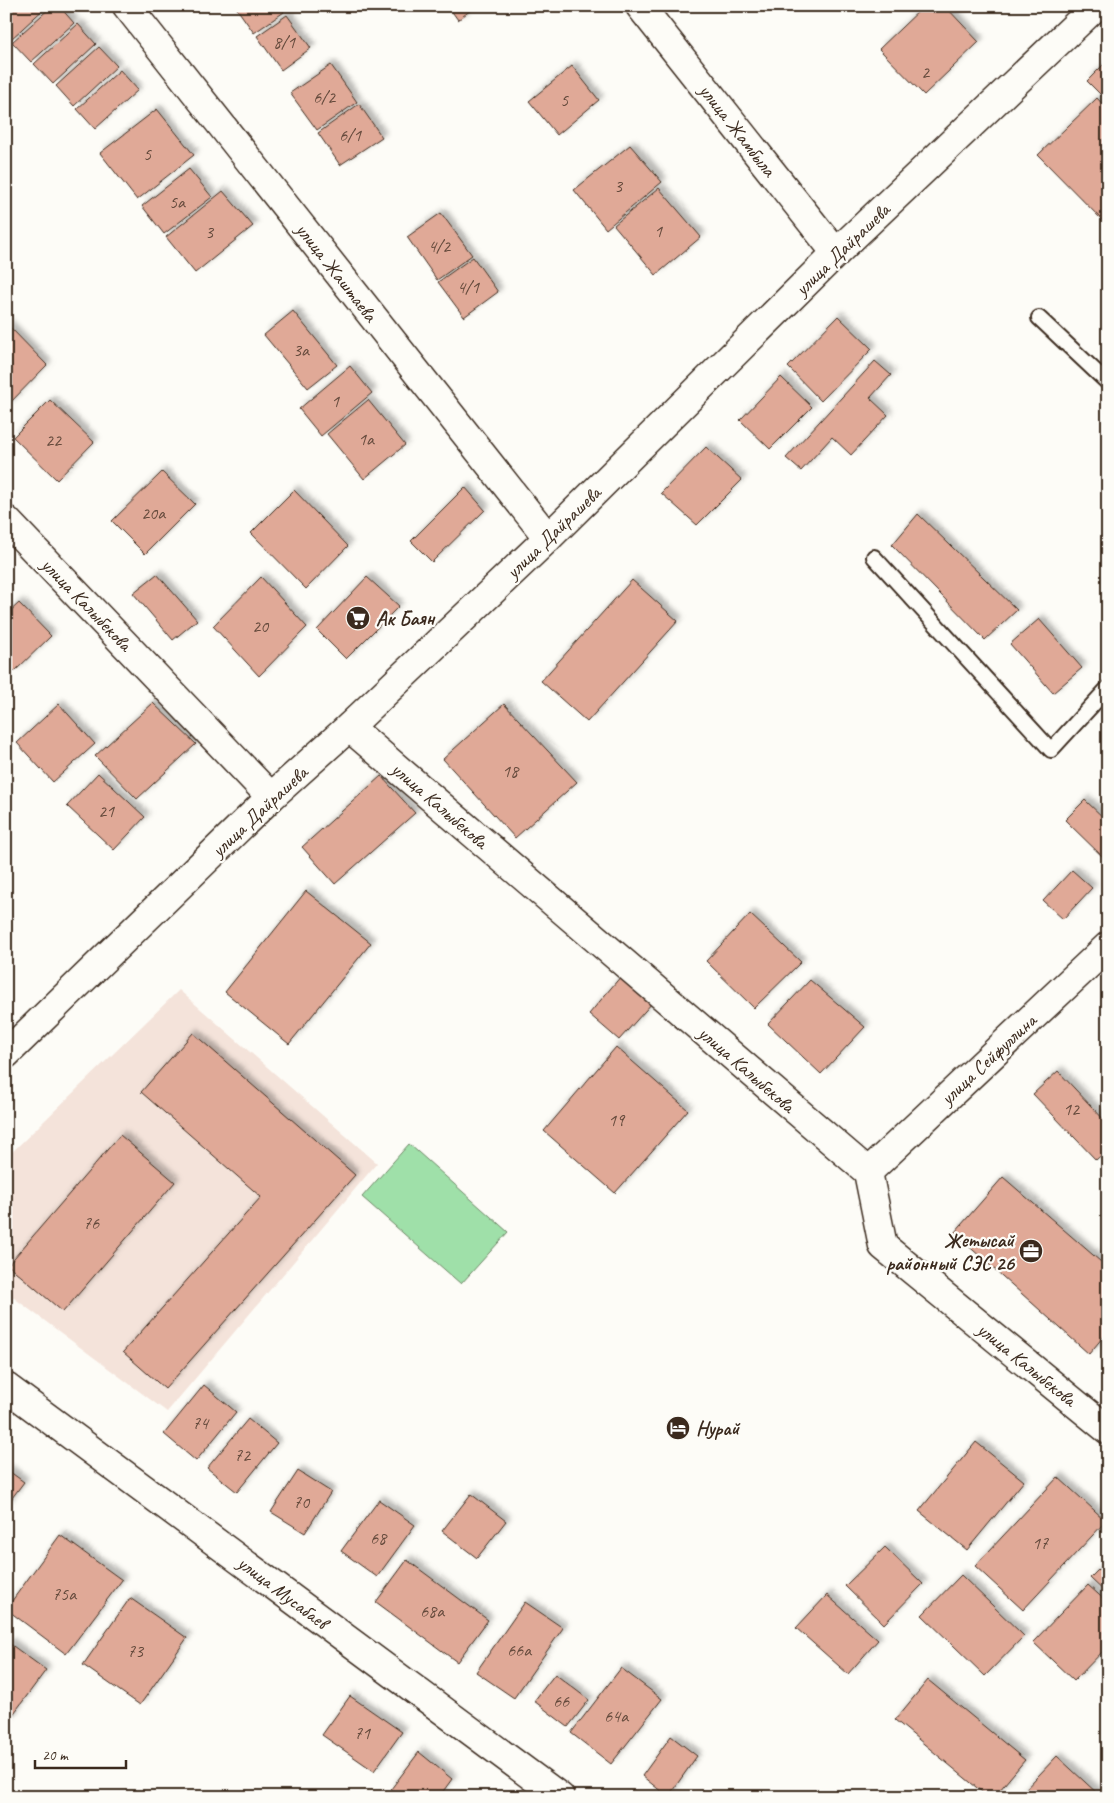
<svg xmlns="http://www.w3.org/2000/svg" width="1114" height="1803" font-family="Caveat,sans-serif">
  <defs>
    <filter id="shadow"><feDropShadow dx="4.5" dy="-4.5" stdDeviation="2.5" flood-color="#0004"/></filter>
  </defs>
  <rect width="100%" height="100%" fill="#fdfcf7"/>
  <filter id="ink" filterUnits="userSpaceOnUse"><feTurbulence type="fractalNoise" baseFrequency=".02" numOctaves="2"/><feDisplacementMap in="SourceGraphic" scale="10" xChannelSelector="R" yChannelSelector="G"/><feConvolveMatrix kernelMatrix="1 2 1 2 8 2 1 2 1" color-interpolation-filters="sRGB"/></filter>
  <g filter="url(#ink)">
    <polygon fill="#f4e3da" points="179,990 377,1163 167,1412 6,1292 6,1158"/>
    <polygon fill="#9fe0a9" stroke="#6d8564" points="409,1144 508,1232 461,1284 362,1197"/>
    <g fill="#e0a997" stroke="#3b2a1e" filter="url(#shadow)">
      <polygon points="7,6 47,6 10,40 6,37"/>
      <polygon points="52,6 59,6 74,23 31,62 12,42"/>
      <polygon points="235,6 280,6 284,12 254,33"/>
      <polygon points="448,6 476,6 458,20"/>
      <polygon points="924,6 945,6 979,42 924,95 879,49"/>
      <polygon points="287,15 311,48 281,70 257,36"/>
      <polygon points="78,24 96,44 53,84 34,64"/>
      <polygon points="99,47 117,66 74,106 56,86"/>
      <polygon points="1108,60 1108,102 1087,81"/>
      <polygon points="331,65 357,102 317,130 290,93"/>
      <polygon points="572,66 599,100 557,135 529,101"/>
      <polygon points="120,70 138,90 95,129 77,109"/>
      <polygon points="1097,98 1108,110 1108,226 1038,155"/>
      <polygon points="359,104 382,137 340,165 318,133"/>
      <polygon points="157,109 194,155 137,200 100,153"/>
      <polygon points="630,145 662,182 606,229 574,190"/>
      <polygon points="189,169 212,197 164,234 142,206"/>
      <polygon points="659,188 701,237 656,275 614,225"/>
      <polygon points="223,191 253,226 195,273 166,237"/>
      <polygon points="441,213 472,255 437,280 407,237"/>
      <polygon points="473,257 498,292 464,317 438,282"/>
      <polygon points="293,311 337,365 308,388 264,335"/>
      <polygon points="838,316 872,349 821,401 788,367"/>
      <polygon points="6,323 47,365 7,406 6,405"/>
      <polygon points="875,361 891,375 870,398 888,415 851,455 832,437 801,471 786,458"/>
      <polygon points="350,366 372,393 321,436 299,409"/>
      <polygon points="781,377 812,407 770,449 740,420"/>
      <polygon points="50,400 94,442 57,480 13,437"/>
      <polygon points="368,400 405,445 364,479 327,434"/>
      <polygon points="706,447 742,480 697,525 661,493"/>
      <polygon points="162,472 195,504 145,554 112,521"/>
      <polygon points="465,487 485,510 432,562 411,541"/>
      <polygon points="294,490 348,546 306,589 251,533"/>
      <polygon points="918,514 1017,610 985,640 892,545"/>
      <polygon points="157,574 197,620 173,640 133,593"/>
      <polygon points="261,577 307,627 259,676 213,626"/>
      <polygon points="367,577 399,606 346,659 317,630"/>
      <polygon points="632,580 678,621 587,722 541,681"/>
      <polygon points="19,603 51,636 14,672 6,664 6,615"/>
      <polygon points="1039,619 1082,668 1053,693 1010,644"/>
      <polygon points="153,703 196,744 137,799 95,756"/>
      <polygon points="59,704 95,744 53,782 17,743"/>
      <polygon points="504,704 577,782 515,838 443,759"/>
      <polygon points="98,773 145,817 114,850 67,806"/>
      <polygon points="381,776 415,813 335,884 302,847"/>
      <polygon points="1085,800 1108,822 1108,862 1065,820"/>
      <polygon points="1072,870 1092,888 1063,919 1043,901"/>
      <polygon points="306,891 371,943 289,1044 225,992"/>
      <polygon points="750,914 801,962 754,1008 706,961"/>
      <polygon points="622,975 653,1002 619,1040 589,1014"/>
      <polygon points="810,980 865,1027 821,1074 768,1024"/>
      <polygon points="193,1033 355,1175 165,1389 123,1352 261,1197 141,1092"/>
      <polygon points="616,1047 688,1110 615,1193 544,1131"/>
      <polygon points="1058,1071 1108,1124 1108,1149 1096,1160 1033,1094"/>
      <polygon points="120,1135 175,1182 63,1312 8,1265"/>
      <polygon points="1003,1177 1108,1268 1108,1331 1089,1354 954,1233"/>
      <polygon points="204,1385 236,1412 196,1461 164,1434"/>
      <polygon points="248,1419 277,1443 237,1492 207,1468"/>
      <polygon points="976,1442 1024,1481 967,1550 919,1511"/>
      <polygon points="6,1469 24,1482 6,1506"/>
      <polygon points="298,1471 331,1492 305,1533 271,1512"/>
      <polygon points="1058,1477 1106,1521 1023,1610 975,1566"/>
      <polygon points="471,1494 506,1521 477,1558 442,1531"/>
      <polygon points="379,1500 415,1525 377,1577 341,1551"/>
      <polygon points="60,1535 122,1580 66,1654 6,1609"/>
      <polygon points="885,1547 923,1584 884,1624 845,1586"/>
      <polygon points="407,1560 488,1620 457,1662 376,1602"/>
      <polygon points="1108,1560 1108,1595 1090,1578"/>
      <polygon points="961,1575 1024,1636 985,1676 922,1615"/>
      <polygon points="1088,1585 1108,1603 1108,1646 1074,1681 1033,1642"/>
      <polygon points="827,1595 878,1640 848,1674 796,1628"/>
      <polygon points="130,1598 187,1638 140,1705 83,1665"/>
      <polygon points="525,1602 563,1628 514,1698 476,1672"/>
      <polygon points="6,1641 46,1670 6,1724"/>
      <polygon points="621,1668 662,1699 611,1764 571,1733"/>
      <polygon points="555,1674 589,1700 568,1727 534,1701"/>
      <polygon points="928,1680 1025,1760 994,1797 988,1797 895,1720"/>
      <polygon points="350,1696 402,1732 374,1771 322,1735"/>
      <polygon points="671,1736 697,1756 668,1797 642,1776"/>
      <polygon points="419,1752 452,1779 439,1797 400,1797 391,1789"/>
      <polygon points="1057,1756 1099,1795 1098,1797 1018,1797"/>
    </g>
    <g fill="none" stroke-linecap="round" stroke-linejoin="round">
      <g stroke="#3b2a1e" stroke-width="18">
        <g id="lane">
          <polyline points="1039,318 1108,383"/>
          <polyline points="874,557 1051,750 1108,688"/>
        </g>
      </g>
      <g stroke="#3b2a1e" stroke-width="31">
        <g id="street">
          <polyline points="127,6 548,538"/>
          <polyline points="640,6 836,253"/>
          <polyline points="6,520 271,797"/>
          <polyline points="349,727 868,1172 883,1246 1108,1430"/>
          <polyline points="6,1054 271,797 349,727 548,538 836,253 1096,6"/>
          <polyline points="868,1172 1108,946"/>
          <polyline points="6,1387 560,1797"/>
        </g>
      </g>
      <use href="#lane" stroke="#fdfcf7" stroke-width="14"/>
      <use href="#street" stroke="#fdfcf7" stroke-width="28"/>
    </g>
  </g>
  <defs>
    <g id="supermarket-disc" transform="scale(1.25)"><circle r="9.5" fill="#3b2a1e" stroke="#fdfcf7"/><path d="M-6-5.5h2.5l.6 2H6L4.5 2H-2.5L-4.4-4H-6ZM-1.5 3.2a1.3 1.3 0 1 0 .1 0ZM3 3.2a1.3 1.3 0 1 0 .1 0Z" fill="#fff"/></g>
    <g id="office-disc" transform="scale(1.25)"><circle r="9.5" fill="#3b2a1e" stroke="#fdfcf7"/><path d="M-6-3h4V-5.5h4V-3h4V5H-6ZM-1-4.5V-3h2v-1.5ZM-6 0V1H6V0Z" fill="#fff"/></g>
    <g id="hotel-disc" transform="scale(1.25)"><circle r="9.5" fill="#3b2a1e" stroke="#fdfcf7"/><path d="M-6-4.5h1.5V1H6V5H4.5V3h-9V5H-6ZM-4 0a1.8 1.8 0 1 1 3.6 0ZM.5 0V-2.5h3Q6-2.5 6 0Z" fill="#fff"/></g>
  </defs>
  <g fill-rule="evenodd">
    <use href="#supermarket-disc" x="358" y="618"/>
    <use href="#office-disc" x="1031" y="1251"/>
    <use href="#hotel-disc" x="678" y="1428"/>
  </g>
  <g text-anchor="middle" stroke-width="4.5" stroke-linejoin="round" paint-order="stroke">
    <g font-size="18" fill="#644a3c">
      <text x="284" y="48">8/1</text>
      <text x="925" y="78">2</text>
      <text x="324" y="103">6/2</text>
      <text x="564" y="106">5</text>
      <text x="350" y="141">6/1</text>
      <text x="147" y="160">5</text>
      <text x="618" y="192">3</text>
      <text x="177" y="208">5а</text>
      <text x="658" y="237">1</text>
      <text x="209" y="238">3</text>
      <text x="439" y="252">4/2</text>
      <text x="468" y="293">4/1</text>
      <text x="301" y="356">3а</text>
      <text x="335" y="407">1</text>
      <text x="366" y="445">1а</text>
      <text x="53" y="446">22</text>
      <text x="153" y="519">20а</text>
      <text x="260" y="632">20</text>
      <text x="510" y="777">18</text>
      <text x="106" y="817">21</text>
      <text x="1071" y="1115">12</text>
      <text x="616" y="1126">19</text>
      <text x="91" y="1229">76</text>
      <text x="200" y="1429">74</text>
      <text x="242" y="1461">72</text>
      <text x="301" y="1508">70</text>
      <text x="378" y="1544">68</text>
      <text x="1040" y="1549">17</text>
      <text x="64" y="1600">75а</text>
      <text x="432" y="1617">68а</text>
      <text x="519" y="1656">66а</text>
      <text x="135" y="1657">73</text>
      <text x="561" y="1707">66</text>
      <text x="616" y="1722">64а</text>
      <text x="362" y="1739">71</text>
    </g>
    <g font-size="20" fill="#3b2a1e" stroke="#fdfcf7">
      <text transform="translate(738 130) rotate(52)" y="7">улица Жамбыла</text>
      <text transform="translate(842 249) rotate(-44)" y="7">улица Дайрашева</text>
      <text transform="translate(337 272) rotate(52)" y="7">улица Жаштаева</text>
      <text transform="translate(553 532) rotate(-44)" y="7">улица Дайрашева</text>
      <text transform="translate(87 604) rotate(46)" y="7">улица Калыбекова</text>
      <text transform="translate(440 805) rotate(41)" y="7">улица Калыбекова</text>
      <text transform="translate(259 811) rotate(-43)" y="7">улица Дайрашева</text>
      <text transform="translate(988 1059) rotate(-43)" y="7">улица Сейфуллина</text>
      <text transform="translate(747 1069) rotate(41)" y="7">улица Калыбекова</text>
      <text transform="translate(1027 1364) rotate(39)" y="7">улица Калыбекова</text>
      <text transform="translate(283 1592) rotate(37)" y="7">улица Мусабаев</text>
    </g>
    <g font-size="20" font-weight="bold" fill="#3b2a1e" stroke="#fdfcf7" text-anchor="start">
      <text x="376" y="625">Ак Баян</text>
      <text x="1014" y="1247" text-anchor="end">Жетысай<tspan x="1014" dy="23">районный СЭС 26</tspan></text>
      <text x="696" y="1435">Нурай</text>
    </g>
  </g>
  <rect width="1114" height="1803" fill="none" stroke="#fdfcf7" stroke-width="25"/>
  <rect x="12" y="12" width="1089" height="1778" fill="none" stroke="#3b2a1e" stroke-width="2" filter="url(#ink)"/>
  <path d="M35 1760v8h91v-8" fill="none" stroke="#3b2a1e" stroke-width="2.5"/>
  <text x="42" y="1760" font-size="15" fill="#3b2a1e" stroke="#fdfcf7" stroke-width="4" paint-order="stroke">20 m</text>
</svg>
